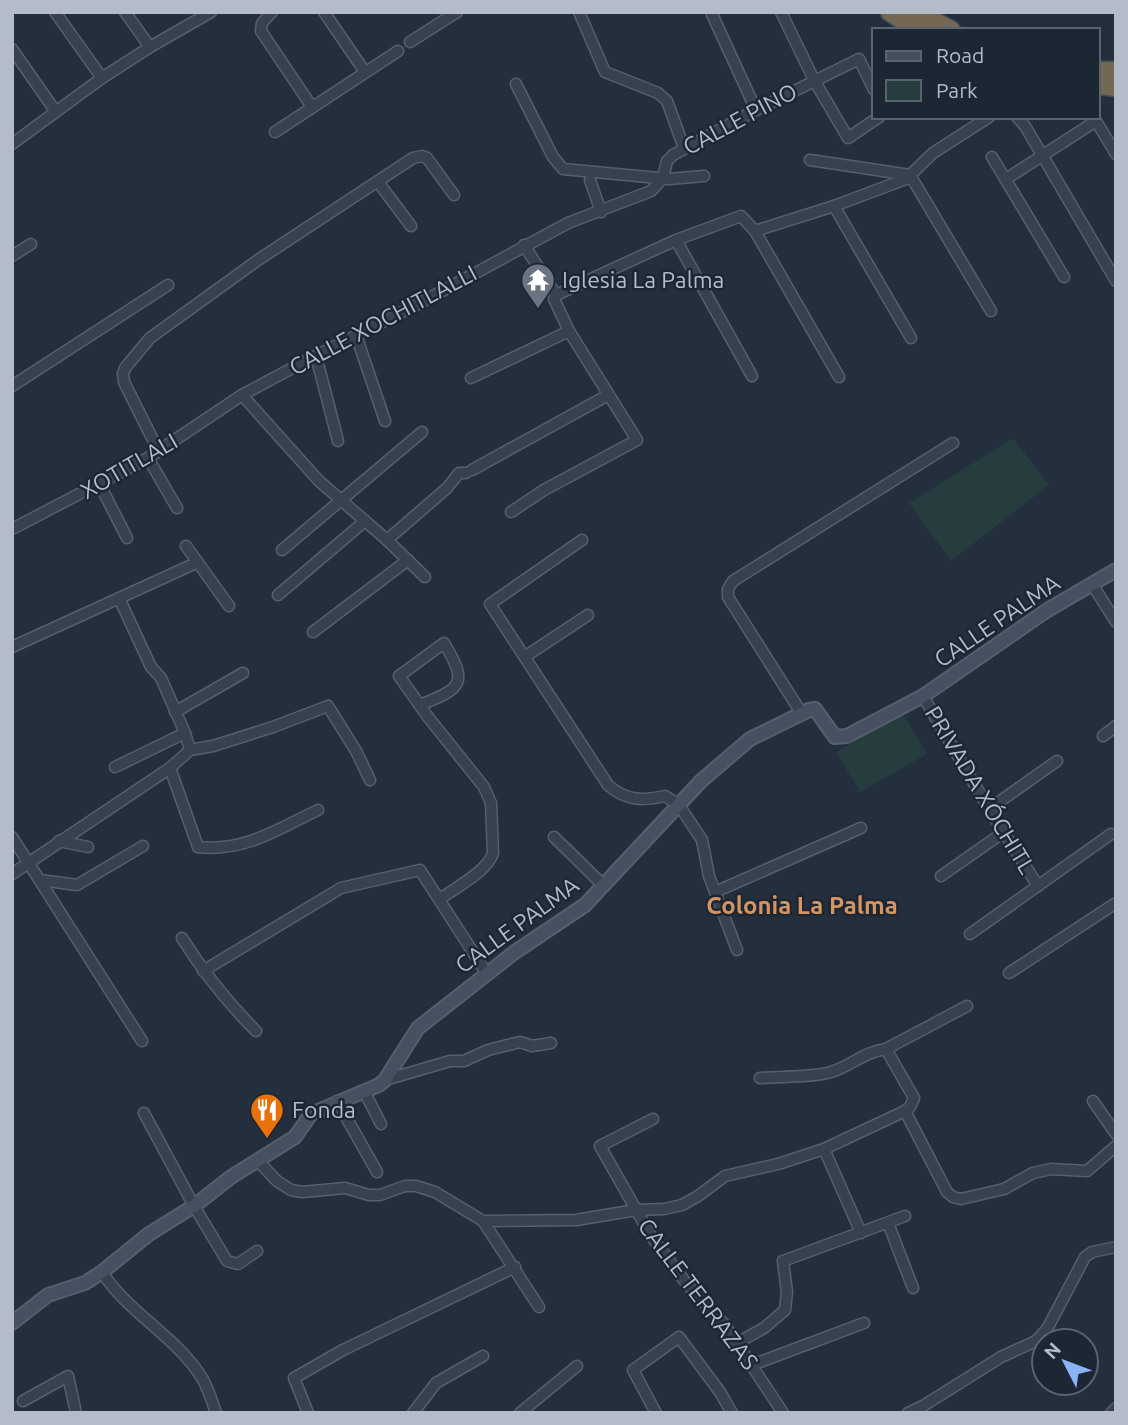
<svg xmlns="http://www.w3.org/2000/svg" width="1128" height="1425" font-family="Ubuntu,sans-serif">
  <rect width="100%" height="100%" fill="#242f3e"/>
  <g fill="#263c3f">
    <polygon points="1013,438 1049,485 951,561 909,503"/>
    <polygon points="903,714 927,754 860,792 836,752"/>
  </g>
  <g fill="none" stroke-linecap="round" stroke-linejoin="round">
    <g stroke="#565f6c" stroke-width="13">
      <g id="street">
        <polyline points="55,12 102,78"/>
        <polyline points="125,12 150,47"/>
        <polyline points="272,12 262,23 261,31 312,107"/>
        <polyline points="324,12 365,72"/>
        <polyline points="579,12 605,72 658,93 667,101 684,148"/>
        <polyline points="711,12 756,110"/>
        <polyline points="781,12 814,80 848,138 879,117"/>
        <polyline points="410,42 457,12"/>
        <polyline points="12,49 56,112"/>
        <polyline points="516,84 553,157 563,169 669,179 704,176"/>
        <polyline points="1017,117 1025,126 1116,281"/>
        <polyline points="275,132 398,51"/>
        <polyline points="12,144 102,78 150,47 211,12"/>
        <polyline points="992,157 1064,277"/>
        <polyline points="810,160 910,175 991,311"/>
        <polyline points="1006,179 1096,121 1116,154"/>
        <polyline points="590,180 601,212"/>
        <polyline points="378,182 411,226"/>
        <polyline points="834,206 911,338"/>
        <polyline points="755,231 834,206 906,179 933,153 989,117"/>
        <polyline points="676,240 752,376"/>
        <polyline points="12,256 31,244"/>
        <polyline points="556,295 676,240 741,216 755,231 839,377"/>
        <polyline points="356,335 385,421"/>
        <polyline points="316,356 338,441"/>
        <polyline points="471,378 569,331"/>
        <polyline points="12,386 168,285"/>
        <polyline points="242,395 319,481 387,540 425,577"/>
        <polyline points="159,452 124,382 123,374 125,368 150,338 258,260 413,158 422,156 427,158 454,195"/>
        <polyline points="148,458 177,508"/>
        <polyline points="472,470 608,395"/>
        <polyline points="100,485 127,538"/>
        <polyline points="511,512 544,490 637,440 569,331 554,299 556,295 524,245"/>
        <polyline points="12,529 148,458 242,395 298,365 422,302 568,223 651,191 663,178 667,161 673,155 756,110 859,59 874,90"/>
        <polyline points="387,540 447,488 459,473 466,473"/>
        <path d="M 582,540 L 490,604 L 608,785 C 626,801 643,801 665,796 L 679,805 L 702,840 L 709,876 L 737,950"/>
        <polyline points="186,546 229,606"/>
        <polyline points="282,550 422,432"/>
        <polyline points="1092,584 1116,622"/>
        <polyline points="278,595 365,521"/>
        <polyline points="119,598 151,667 161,678 185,733 190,750"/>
        <polyline points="313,632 408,560"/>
        <polyline points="12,647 196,563"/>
        <polyline points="526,656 588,615"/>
        <polyline points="923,696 989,809 1038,886"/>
        <path d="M 420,705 C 463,688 468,683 444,643 L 399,676 L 428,717 L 484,787 L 491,803 L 493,853 C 488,871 455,888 440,899"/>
        <polyline points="175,712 243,673"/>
        <polyline points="802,714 728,597 728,589 733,581 953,443"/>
        <polyline points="1103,736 1116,726"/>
        <polyline points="115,767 185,733"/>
        <path d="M 170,768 L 198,847 C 245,852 278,829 318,810"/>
        <polyline points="989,809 1057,761"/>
        <polyline points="12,837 142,1041"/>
        <polyline points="554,837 603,885"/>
        <polyline points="59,841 88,847"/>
        <polyline points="12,874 170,768 190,750 213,746 273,727 328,706 356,751 370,780"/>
        <polyline points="941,876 1004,832"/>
        <polyline points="40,880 77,885 143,846"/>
        <polyline points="715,892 861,828"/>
        <polyline points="970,934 1111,834"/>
        <path d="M 182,938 C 204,973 227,1002 256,1031"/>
        <polyline points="203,971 341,888 420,870 487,974"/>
        <polyline points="1009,973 1116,903"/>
        <path d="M 760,1078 C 783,1076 810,1078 831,1072 C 851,1066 863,1052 886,1049 L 967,1006"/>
        <polyline points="385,1080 450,1061 464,1061 488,1050 520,1042 532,1046 551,1043"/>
        <polyline points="364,1091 381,1124"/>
        <polyline points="337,1101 377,1172"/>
        <polyline points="1093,1101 1116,1134"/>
        <polyline points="905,1111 947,1192 953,1197 961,1199 1004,1189 1033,1173 1051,1169 1087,1171 1116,1146"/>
        <polyline points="144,1113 194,1206 227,1261 238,1264 257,1251"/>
        <polyline points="653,1119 600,1146 651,1236 686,1283 725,1325 783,1413"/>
        <polyline points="824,1149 861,1233"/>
        <polyline points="257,1160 277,1181 291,1190 302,1192 345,1188 369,1195 380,1195 405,1186 416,1186 435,1192 483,1221 576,1220 636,1210 664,1209 682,1205 698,1196 725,1176 778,1164 824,1149 905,1111 910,1107 914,1098 886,1049"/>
        <polyline points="483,1221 539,1307"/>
        <polyline points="888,1223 913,1288"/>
        <path d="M 102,1272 C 128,1313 176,1336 202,1378 C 208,1388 212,1401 216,1413"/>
        <polyline points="737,1343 764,1328 785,1310 787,1292 783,1261 905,1216"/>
        <polyline points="752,1365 864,1323"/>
        <polyline points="23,1401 68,1376 76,1413"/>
        <polyline points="308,1413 294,1378 343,1350 515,1267"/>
        <polyline points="413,1413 436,1383 483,1356"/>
        <polyline points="520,1413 577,1366"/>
        <polyline points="656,1413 633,1370 679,1337 720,1392 732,1413"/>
        <polyline points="908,1413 923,1406 1001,1357 1036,1341 1047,1329 1085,1257 1092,1252 1116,1247"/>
        <polyline points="1111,1413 1116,1408"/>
      </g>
    </g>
    <g stroke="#565f6c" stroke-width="16">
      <polyline id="secondary" points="12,1323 48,1295 85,1283 102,1272 149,1234 194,1206 231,1177 295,1137 311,1114 379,1085 385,1080 418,1028 515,952 585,905 701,781 750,739 809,710 815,709 835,737 847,736 923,696 1046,611 1116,570"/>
    </g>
    <g stroke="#434c59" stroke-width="21">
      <g id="highway">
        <polyline points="890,12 918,30"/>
        <polyline points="916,12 951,30"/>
        <polyline points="1098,71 1116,71"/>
        <polyline points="1098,85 1116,87"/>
      </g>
    </g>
    <use href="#street" stroke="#38414e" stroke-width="10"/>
    <use href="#secondary" stroke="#465061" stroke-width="12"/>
    <use href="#highway" stroke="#746855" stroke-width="18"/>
  </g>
  <defs>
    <g id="temple-pin" transform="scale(1.75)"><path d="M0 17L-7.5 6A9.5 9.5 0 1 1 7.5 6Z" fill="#6b7280" stroke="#1d2633"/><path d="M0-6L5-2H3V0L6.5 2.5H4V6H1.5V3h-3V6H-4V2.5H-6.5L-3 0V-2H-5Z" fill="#fff"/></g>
    <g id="restaurant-pin" transform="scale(1.75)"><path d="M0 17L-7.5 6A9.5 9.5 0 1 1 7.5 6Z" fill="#e8710a" stroke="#1d2633"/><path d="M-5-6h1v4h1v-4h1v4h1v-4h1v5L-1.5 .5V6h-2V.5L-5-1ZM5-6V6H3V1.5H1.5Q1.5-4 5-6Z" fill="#fff"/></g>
  </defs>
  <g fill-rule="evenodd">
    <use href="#temple-pin" x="538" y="280"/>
    <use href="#restaurant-pin" x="267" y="1110"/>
  </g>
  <g text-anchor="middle" stroke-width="5" stroke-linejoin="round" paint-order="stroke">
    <g font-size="23" fill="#b4bcc9" stroke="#1d2633">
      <text transform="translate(740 119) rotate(-28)" y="8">CALLE PINO</text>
      <text transform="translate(383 320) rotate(-28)" y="8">CALLE XOCHITLALLI</text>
      <text transform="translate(129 466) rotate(-30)" y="8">XOTITLALI</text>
      <text transform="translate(997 621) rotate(-34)" y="8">CALLE PALMA</text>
      <text transform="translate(980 790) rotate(59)" y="8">PRIVADA XÓCHITL</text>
      <text transform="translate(517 925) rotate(-36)" y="8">CALLE PALMA</text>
      <text transform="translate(698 1294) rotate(53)" y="8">CALLE TERRAZAS</text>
    </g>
    <g font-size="23" fill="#b4bcc9" stroke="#1d2633" text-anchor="start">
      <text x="562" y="288">Iglesia La Palma</text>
      <text x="292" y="1118">Fonda</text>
    </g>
    <g font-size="24" font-weight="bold" fill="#d59563" stroke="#1d2633">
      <text x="802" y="914">Colonia La Palma</text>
    </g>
  </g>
  <rect width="1128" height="1425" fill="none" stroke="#b4bcc9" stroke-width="28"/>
  <rect x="872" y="28" width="228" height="91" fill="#1d2633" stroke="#59626f" stroke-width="2"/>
  <rect x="886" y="51" width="35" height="10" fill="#465061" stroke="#59626f" stroke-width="2"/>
  <text x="936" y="63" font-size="21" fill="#b4bcc9">Road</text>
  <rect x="886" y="80" width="35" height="21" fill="#263c3f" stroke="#59626f" stroke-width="2"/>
  <text x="936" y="98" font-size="21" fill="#b4bcc9">Park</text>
  <g transform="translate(1065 1362) rotate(312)"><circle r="33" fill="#1d2633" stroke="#59626f" stroke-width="2"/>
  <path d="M0-5L12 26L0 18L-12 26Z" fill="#8ab4f8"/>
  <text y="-10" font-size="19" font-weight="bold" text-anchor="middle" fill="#b4bcc9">N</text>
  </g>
</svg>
